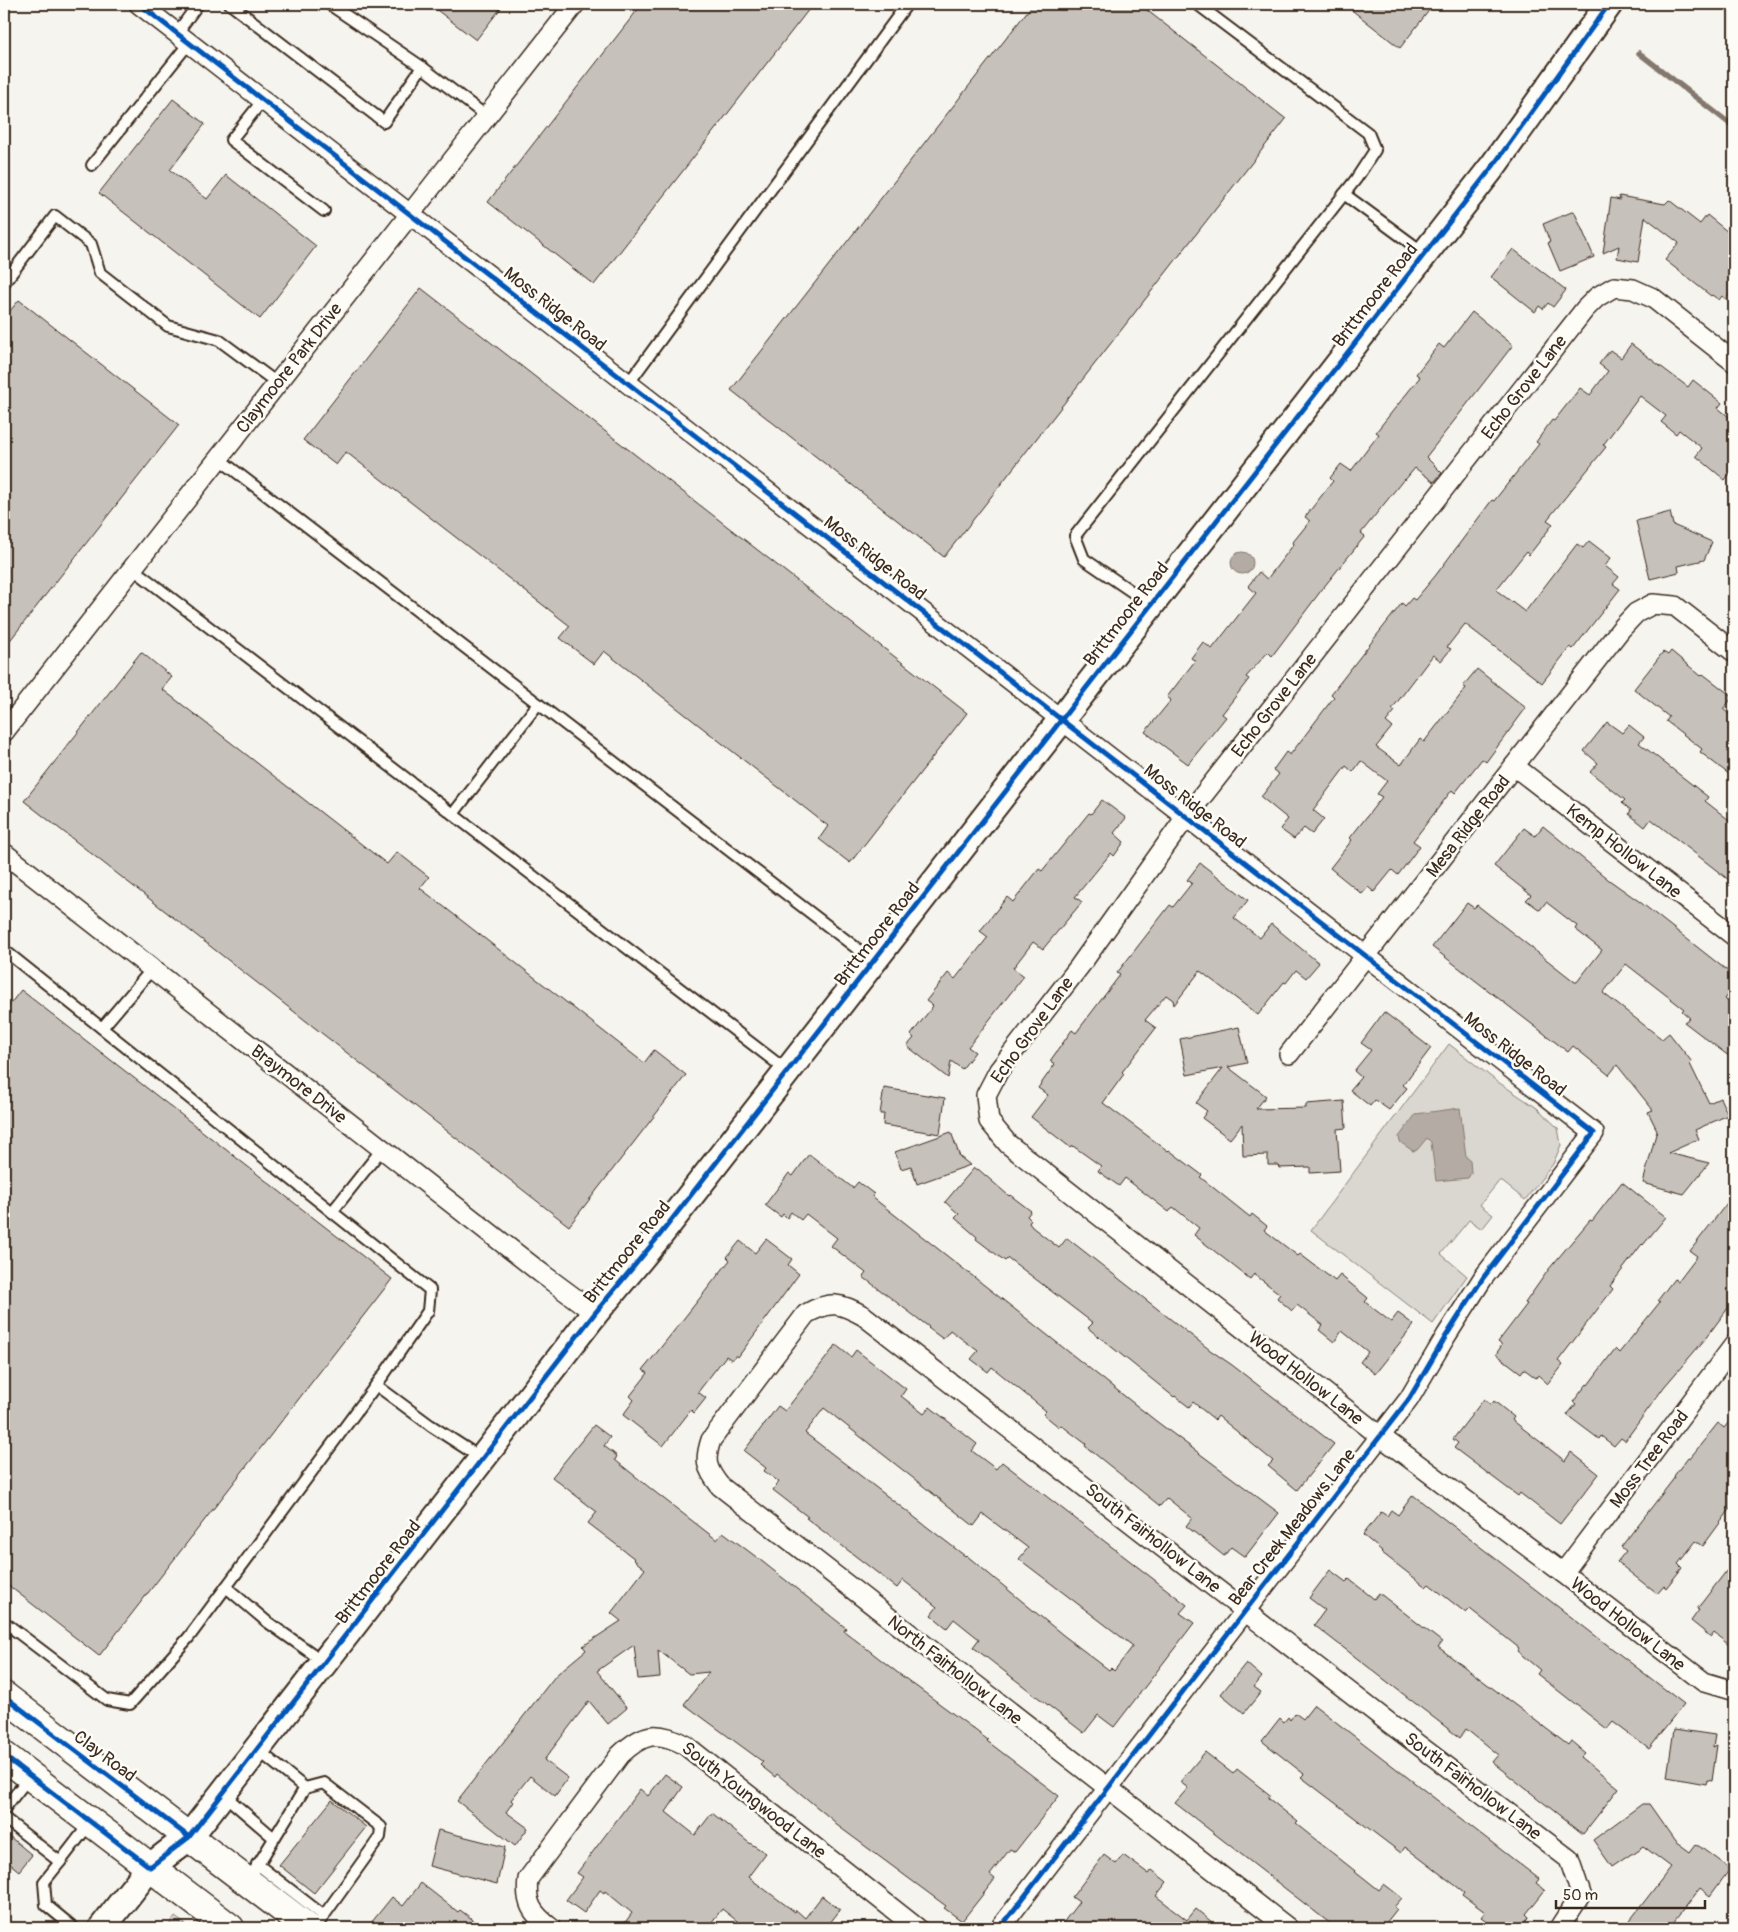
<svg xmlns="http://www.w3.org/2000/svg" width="1738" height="1932" font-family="Pangolin,sans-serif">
  <rect width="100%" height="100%" fill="#f5f4ee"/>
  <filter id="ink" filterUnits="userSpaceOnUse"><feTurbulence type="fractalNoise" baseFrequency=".02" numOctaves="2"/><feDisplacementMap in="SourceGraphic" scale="10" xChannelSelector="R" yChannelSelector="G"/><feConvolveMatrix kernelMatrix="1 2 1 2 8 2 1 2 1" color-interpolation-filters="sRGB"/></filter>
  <g filter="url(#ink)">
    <g fill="#dad6d0" stroke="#8a8077">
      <polygon points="1449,1044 1495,1080 1537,1108 1558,1128 1561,1145 1553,1164 1525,1200 1500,1180 1480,1205 1493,1215 1482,1229 1469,1220 1441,1254 1467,1276 1433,1324 1311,1230"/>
      <polygon points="175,1917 191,1928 167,1928"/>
    </g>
    <g fill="#b4aca4" stroke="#84786e">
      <circle cx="1242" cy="563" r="11"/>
      <polygon points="1460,1108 1466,1157 1470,1160 1471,1173 1468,1178 1436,1181 1431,1142 1427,1138 1417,1150 1413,1151 1400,1142 1399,1137 1416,1114"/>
    </g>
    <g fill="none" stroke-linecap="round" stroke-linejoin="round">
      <polyline stroke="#84786e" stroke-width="5.5" points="1639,53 1734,127"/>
    </g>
    <g fill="#c7c1bb" stroke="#3b2a1e" fill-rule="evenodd">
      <polygon points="429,4 504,4 476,40"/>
      <polygon points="642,4 813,4 594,285 488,202"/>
      <polygon points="1033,4 1139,4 1286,119 944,557 731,390"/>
      <polygon points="1344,4 1434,4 1400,48"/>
      <polygon points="173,99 205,124 170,170 207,199 226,175 316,246 260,319 99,193"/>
      <polygon points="1619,196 1665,204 1669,200 1700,224 1707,215 1734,237 1734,289 1726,299 1722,296 1719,300 1712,295 1711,296 1665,260 1679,243 1645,217 1638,262 1617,258 1619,246 1603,253 1611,198 1620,200"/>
      <polygon points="1574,211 1594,257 1560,271 1548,243 1550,242 1543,224"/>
      <polygon points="1513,249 1566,290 1553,307 1548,303 1543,309 1539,306 1535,312 1491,277"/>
      <polygon points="421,288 967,713 850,863 819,839 828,826 604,651 594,664 560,638 570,626 346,452 336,465 303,440"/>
      <polygon points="19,300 179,425 4,648 4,318"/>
      <polygon points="1472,312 1513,345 1426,457 1442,473 1434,482 1415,468 1405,480 1404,479 1361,533 1365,536 1323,588 1272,656 1268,652 1246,677 1249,679 1222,714 1226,717 1188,764 1145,732 1171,700 1167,697 1195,661 1191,658 1203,642 1212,649 1256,593 1248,586 1259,572 1267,579 1294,544 1293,542 1310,521 1305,517 1333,481 1330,478 1341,464 1351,471 1379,434 1376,432 1420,377 1416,374 1439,344 1444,348"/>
      <polygon points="1631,344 1688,387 1693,380 1722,403 1718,408 1734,421 1734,468 1725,480 1696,456 1702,448 1679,430 1676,434 1661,422 1666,416 1640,396 1603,445 1606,447 1547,520 1553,524 1529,555 1526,552 1496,590 1525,612 1577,544 1583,548 1589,541 1611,558 1605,566 1619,577 1613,584 1620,589 1573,649 1570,647 1542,683 1465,624 1447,647 1451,649 1441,661 1433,655 1392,709 1395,711 1386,722 1392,727 1376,747 1401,765 1420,739 1424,742 1466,688 1463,686 1477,669 1526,708 1486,762 1482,759 1455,793 1452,790 1413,841 1420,846 1398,875 1392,870 1374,892 1368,887 1362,894 1330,868 1352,840 1350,838 1382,797 1377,794 1387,781 1361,761 1353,772 1346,766 1313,810 1324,819 1312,834 1304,828 1294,839 1280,829 1288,819 1261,797 1279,774 1273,770 1286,752 1290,755 1334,697 1331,694 1402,603 1405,606 1412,598 1415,600 1436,575 1492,500 1494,501 1539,444 1536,442 1552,420 1554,421 1580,388 1590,395 1608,371 1599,364 1610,350 1621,358"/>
      <polygon points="1670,512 1673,525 1712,542 1704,560 1678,566 1679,572 1650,579 1636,521"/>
      <polygon points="1671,651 1701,676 1703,674 1733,697 1723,709 1734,718 1734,778 1700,752 1702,749 1666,721 1669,717 1634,689 1663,652 1668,655"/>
      <polygon points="141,652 172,677 162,689 387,864 397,852 429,877 420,888 644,1063 654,1050 686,1075 569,1226 24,801"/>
      <polygon points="1607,722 1622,733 1629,725 1644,737 1639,743 1708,797 1705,801 1734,824 1734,884 1651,819 1645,827 1629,814 1631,810 1622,803 1625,800 1590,772 1598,763 1584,751"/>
      <polygon points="1102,800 1126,818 1114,833 1124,842 1114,856 1111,853 1075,897 1082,902 1043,949 1033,942 1013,968 1024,976 968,1047 975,1052 962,1069 951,1061 948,1078 907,1046 914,1038 911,1035 933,1006 926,1001 948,973 955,979 988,937 980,931 1007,897 1013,902 1039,869 1042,871 1089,813 1091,814"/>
      <polygon points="1543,826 1609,880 1640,902 1734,976 1734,986 1724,999 1734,1006 1734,1060 1684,1022 1690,1018 1682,1011 1684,1009 1626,964 1603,993 1662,1039 1669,1033 1692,1062 1690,1064 1709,1103 1720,1098 1728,1115 1695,1130 1699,1139 1668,1153 1709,1163 1684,1194 1643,1183 1657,1130 1648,1112 1653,1110 1617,1065 1609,1075 1573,1046 1568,1052 1432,947 1467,903 1474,908 1477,905 1575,982 1577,982 1602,950 1575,929 1577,926 1546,902 1540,910 1526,900 1531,895 1494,866 1524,828 1535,836"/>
      <polygon points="1200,863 1248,900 1234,918 1260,938 1271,924 1319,963 1306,978 1296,970 1286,983 1284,982 1258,1015 1200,971 1174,1005 1173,1000 1166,995 1145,1020 1156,1028 1122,1072 1124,1074 1103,1103 1168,1151 1169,1150 1202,1175 1200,1177 1250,1217 1252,1214 1267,1226 1264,1230 1298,1256 1300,1254 1335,1281 1340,1275 1368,1298 1365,1302 1391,1322 1398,1313 1414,1325 1375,1374 1360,1362 1368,1352 1342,1331 1334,1342 1319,1330 1323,1325 1297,1305 1292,1311 1277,1298 1280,1294 1254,1274 1250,1279 1194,1235 1199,1228 1173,1207 1169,1212 1125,1178 1119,1186 1098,1171 1101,1166 1073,1146 1071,1148 1031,1117 1048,1095 1038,1088 1055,1064 1050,1061 1072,1030 1076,1033 1120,975 1117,973 1170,905 1173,907 1192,883 1187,880"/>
      <polygon points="21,990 392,1279 99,1656 4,1582 4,1012"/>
      <polygon points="1384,1012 1431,1048 1403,1085 1407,1088 1389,1110 1375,1100 1370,1106 1350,1090 1361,1077 1354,1071 1371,1050 1361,1043"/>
      <polygon points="1239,1027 1247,1063 1228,1067 1266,1096 1256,1109 1306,1108 1306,1104 1344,1101 1346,1128 1337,1129 1340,1171 1310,1173 1310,1167 1279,1168 1278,1165 1268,1165 1268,1155 1243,1156 1242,1124 1230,1139 1202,1118 1207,1111 1196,1103 1223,1068 1187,1075 1180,1039"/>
      <polygon points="884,1088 945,1098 940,1134 883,1125 884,1114 880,1114"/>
      <polygon points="951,1132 960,1157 970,1165 917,1184 911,1166 901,1169 895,1152"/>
      <polygon points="809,1154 853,1188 858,1182 874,1194 872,1197 998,1296 1156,1421 1279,1513 1245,1557 1231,1547 1224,1556 1208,1543 1186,1526 1192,1518 1167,1498 1160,1506 1085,1446 1086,1444 1061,1425 1059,1427 1043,1414 1046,1411 992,1367 988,1372 971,1359 978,1351 950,1330 943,1339 928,1328 929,1327 863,1277 866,1273 831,1246 837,1238 806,1214 801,1220 791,1212 787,1218 783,1214 781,1217 765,1205 789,1173 793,1176"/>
      <polygon points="974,1168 977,1170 978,1169 1009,1196 1010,1195 1031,1211 1027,1216 1031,1220 1029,1223 1032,1227 1059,1248 1067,1238 1210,1350 1232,1365 1334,1444 1297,1490 1268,1466 1273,1461 1218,1416 1215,1420 1193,1402 1189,1407 1175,1396 1174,1397 1088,1328 1093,1323 1008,1258 1005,1261 976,1239 977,1237 955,1218 959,1214 945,1202"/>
      <polygon points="1622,1182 1666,1217 1643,1245 1642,1244 1610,1286 1613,1289 1558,1361 1563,1365 1548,1384 1538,1375 1536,1378 1524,1369 1521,1373 1496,1354 1502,1345 1498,1342 1527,1304 1525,1303 1549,1269 1590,1220 1592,1221"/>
      <polygon points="1734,1194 1734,1300 1706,1338 1664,1387 1625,1441 1621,1438 1614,1446 1601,1436 1599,1439 1567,1415 1576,1404 1573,1402 1587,1384 1588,1385 1615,1349 1619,1353 1660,1302 1658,1300 1674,1279 1678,1281 1697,1256 1690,1251"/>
      <polygon points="766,1239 792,1259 788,1265 799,1274 738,1357 736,1355 732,1360 726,1356 698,1392 706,1398 694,1413 691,1410 663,1446 623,1415 634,1400 630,1396 648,1373 643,1370 730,1260 727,1257 740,1241 755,1253"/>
      <path d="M 836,1345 L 851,1357 L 856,1350 L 906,1389 L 901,1396 L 924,1414 L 930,1407 L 977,1444 L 972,1451 L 996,1469 L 1002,1462 L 1187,1605 L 1180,1613 L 1194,1623 L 1114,1727 L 1098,1715 L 1084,1733 L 973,1647 L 979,1639 L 954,1619 L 947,1628 L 931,1615 L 937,1607 L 903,1580 L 897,1588 L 806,1518 L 808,1517 L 773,1490 L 779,1482 L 764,1471 L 766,1468 L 744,1451 L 778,1406 L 785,1411 ZM 824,1408 L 974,1526 L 983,1514 L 1028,1548 L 1019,1559 L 1133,1646 L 1114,1671 L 1111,1668 L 1109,1670 L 1063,1635 L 966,1555 L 965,1556 L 805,1433 Z"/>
      <polygon points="1484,1399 1491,1405 1494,1401 1514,1417 1512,1420 1565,1461 1571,1452 1599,1474 1560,1524 1520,1493 1518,1496 1454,1448 1458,1443 1453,1439"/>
      <polygon points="1734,1416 1734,1504 1703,1546 1696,1541 1678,1564 1682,1568 1666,1588 1664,1586 1657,1594 1617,1562 1626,1551 1621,1547 1675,1477 1674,1476 1688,1457 1690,1458 1718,1423 1724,1428"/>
      <polygon points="594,1425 610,1437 604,1446 617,1456 615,1460 655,1492 717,1540 723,1532 759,1559 846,1628 844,1631 898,1673 971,1727 988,1740 987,1741 1059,1796 1015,1852 1010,1849 990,1875 995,1879 962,1921 944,1908 946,1906 834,1823 835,1822 777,1774 775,1777 760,1765 763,1762 684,1704 709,1672 689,1674 658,1650 660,1677 638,1679 634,1645 597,1671 627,1708 608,1724 589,1701 544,1760 568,1778 555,1796 530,1776 511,1800 513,1802 506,1812 528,1828 515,1846 457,1801 556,1675 586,1650 583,1646 621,1621 611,1613 645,1569 634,1560 635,1559 588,1523 597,1512 552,1477"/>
      <polygon points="1413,1495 1684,1704 1649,1749 1613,1722 1607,1729 1537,1674 1540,1670 1517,1651 1519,1648 1470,1609 1466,1613 1429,1584 1426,1587 1381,1552 1382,1551 1363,1535 1381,1512 1387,1516 1391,1510 1398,1515"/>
      <polygon points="1734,1561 1734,1649 1714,1633 1711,1637 1691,1621 1699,1610 1697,1609"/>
      <polygon points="1330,1570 1346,1582 1349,1579 1374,1599 1379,1593 1442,1642 1438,1647 1568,1745 1571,1741 1585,1753 1581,1757 1619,1788 1583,1834 1492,1762 1498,1755 1466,1729 1460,1738 1314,1625 1325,1610 1309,1598"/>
      <polygon points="1246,1663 1262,1677 1254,1687 1261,1692 1244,1713 1221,1694"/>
      <polygon points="1314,1705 1539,1879 1536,1883 1545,1890 1526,1914 1529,1917 1521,1928 1496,1928 1481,1917 1485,1912 1462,1895 1464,1892 1405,1847 1401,1853 1301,1777 1304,1774 1262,1741 1280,1718 1284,1722 1288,1717 1290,1720 1295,1713 1303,1719"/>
      <polygon points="1674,1729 1715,1735 1713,1747 1717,1745 1712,1781 1707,1780 1706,1784 1667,1777"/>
      <polygon points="1205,1752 1233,1774 1237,1769 1270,1795 1268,1798 1298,1822 1296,1824 1379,1890 1384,1884 1402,1898 1394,1907 1397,1909 1382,1928 1336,1928 1175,1803 1188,1788 1180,1782"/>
      <polygon points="665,1774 683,1787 666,1812 695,1835 712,1813 748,1842 766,1853 748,1877 795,1912 796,1910 805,1918 822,1896 840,1910 826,1928 746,1928 722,1909 707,1928 621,1928 632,1913 605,1891 604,1893 600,1890 584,1913 566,1900 583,1877 577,1873 640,1789 648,1796"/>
      <polygon points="332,1800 366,1827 314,1893 279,1865"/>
      <polygon points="1642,1804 1649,1804 1675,1841 1690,1852 1696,1844 1730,1869 1710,1896 1700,1888 1669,1928 1624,1928 1671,1867 1643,1846 1612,1867 1593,1840"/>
      <polygon points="438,1830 505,1847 497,1884 429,1866"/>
      <polygon points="4,1832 32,1855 19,1871 4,1859"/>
      <polygon points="1104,1855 1116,1864 1123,1855 1149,1874 1152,1870 1167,1882 1156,1896 1187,1920 1196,1909 1219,1928 1059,1928 1079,1902 1072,1897"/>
      <polygon points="421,1883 458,1912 460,1910 484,1928 367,1928 392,1897 403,1906"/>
    </g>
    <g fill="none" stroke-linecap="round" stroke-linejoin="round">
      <g stroke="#3b2a1e" stroke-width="14">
        <g id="lane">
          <polyline points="230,4 384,122 422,67 486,116"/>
          <polyline points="329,4 422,67"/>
          <polyline points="177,33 198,4"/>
          <polyline points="263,100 231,140 324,211"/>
          <polyline points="92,165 189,43"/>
          <polyline points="1344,194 1424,253"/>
          <polyline points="4,283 55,216 91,244 100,273 168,326 219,340 277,383"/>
          <polyline points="628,384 907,4"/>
          <polyline points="218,458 872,960"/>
          <polyline points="132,568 786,1070"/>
          <polyline points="1150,604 1084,559 1075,536 1356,179 1375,150 1368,133 1197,4"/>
          <polyline points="453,814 538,704"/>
          <polyline points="4,950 430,1290 428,1311 385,1373 189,1637 130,1704 107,1700 4,1622"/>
          <polyline points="102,1028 152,969"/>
          <polyline points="332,1212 382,1149"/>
          <polyline points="376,1385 430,1425 481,1458"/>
          <polyline points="226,1587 266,1621 324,1662"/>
          <polyline points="258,1750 305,1788 324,1783 381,1827 380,1837 315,1928"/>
          <polyline points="224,1795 274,1838"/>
          <polyline points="4,1809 30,1776"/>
          <polyline points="4,1818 60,1862 44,1882 46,1905 74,1928"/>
          <polyline points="60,1862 90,1823"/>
          <polyline points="257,1864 324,1916"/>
          <polyline points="248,1881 305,1788"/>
        </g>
      </g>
      <g stroke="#3b2a1e" stroke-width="22">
        <g id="street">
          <polyline points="139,4 1594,1133 1483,1278 1446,1336 1409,1399 1000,1928"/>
          <polyline points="1734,362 1653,298 1633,289 1614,287 1597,297 1585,309 1186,817 1079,967 999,1070 986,1095 989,1121 1008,1144 1380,1436 1563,1573 1704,1682 1731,1690 1734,1689"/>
          <polyline points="4,732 575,4"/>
          <polyline points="1514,766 1734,936"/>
          <polyline points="4,853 541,1273 595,1313"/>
          <polyline points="1289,1054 1621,629 1636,613 1653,604 1675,606 1734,652"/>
          <polyline points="1563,1573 1734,1345"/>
          <path d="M 551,1928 C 532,1914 525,1903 528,1879 L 620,1755 C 643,1733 657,1730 685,1745 L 917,1928"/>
          <path d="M 1288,1928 L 720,1486 C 706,1468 704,1461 711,1440 L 806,1314 C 831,1300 840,1303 864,1316 L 1392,1725 L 1569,1859 L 1581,1894 L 1559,1928"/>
        </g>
      </g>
      <g stroke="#3b2a1e" stroke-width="30">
        <polyline id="secondary" points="102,1928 150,1867 189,1837 595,1313 659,1236 1493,166 1609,4"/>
      </g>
      <g stroke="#3b2a1e" stroke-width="31">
        <g id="primary">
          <polyline points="4,1696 308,1928"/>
          <polyline points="4,1756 230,1928"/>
        </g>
      </g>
      <use href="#lane" stroke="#fdfcf7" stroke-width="10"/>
      <use href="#street" stroke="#fdfcf7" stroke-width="19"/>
      <use href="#secondary" stroke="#fdfcf7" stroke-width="26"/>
      <use href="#primary" stroke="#fdfcf7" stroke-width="28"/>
      <g stroke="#fdfcf7" stroke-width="8">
        <g id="cycleway">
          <polyline points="139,4 1594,1133 1483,1278 1446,1336 1409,1399 1000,1928"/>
          <polyline points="4,1696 189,1837"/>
          <polyline points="4,1756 150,1867 189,1837 595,1313 659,1236 1493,166 1609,4"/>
        </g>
      </g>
      <use href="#cycleway" stroke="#0057b8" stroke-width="5"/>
    </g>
  </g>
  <g text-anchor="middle" stroke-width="5" stroke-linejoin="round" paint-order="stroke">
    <g font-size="18" fill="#3b2a1e" stroke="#fdfcf7">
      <text transform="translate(1375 295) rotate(-52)" y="6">Brittmoore Road</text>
      <text transform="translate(555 309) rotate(38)" y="6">Moss Ridge Road</text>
      <text transform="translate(289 368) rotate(-52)" y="6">Claymoore Park Drive</text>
      <text transform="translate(1524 387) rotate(-52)" y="6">Echo Grove Lane</text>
      <text transform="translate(875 558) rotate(38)" y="6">Moss Ridge Road</text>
      <text transform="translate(1126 614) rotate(-52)" y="6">Brittmoore Road</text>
      <text transform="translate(1274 705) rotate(-52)" y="6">Echo Grove Lane</text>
      <text transform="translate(1195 806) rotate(38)" y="6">Moss Ridge Road</text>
      <text transform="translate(1468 826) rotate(-52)" y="6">Mesa Ridge Road</text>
      <text transform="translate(1624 851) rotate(38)" y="6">Kemp Hollow Lane</text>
      <text transform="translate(877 934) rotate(-52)" y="6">Brittmoore Road</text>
      <text transform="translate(1032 1030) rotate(-54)" y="6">Echo Grove Lane</text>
      <text transform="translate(1515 1054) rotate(38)" y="6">Moss Ridge Road</text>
      <text transform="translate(299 1084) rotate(38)" y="6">Braymore Drive</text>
      <text transform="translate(627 1252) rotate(-51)" y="6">Brittmoore Road</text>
      <text transform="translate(1306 1378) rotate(38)" y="6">Wood Hollow Lane</text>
      <text transform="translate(1649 1459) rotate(-53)" y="6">Moss Tree Road</text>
      <text transform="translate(1292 1527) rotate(-52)" y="6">Bear Creek Meadows Lane</text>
      <text transform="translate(1153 1538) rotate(38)" y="6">South Fairhollow Lane</text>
      <text transform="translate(378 1572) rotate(-52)" y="6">Brittmoore Road</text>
      <text transform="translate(1628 1624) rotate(38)" y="6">Wood Hollow Lane</text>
      <text transform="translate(955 1670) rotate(38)" y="6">North Fairhollow Lane</text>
      <text transform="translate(105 1756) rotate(37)" y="6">Clay Road</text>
      <text transform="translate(1473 1786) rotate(37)" y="6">South Fairhollow Lane</text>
      <text transform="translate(754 1800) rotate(38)" y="6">South Youngwood Lane</text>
    </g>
  </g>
  <rect width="1738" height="1932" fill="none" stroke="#fdfcf7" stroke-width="20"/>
  <rect x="10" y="10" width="1718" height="1912" fill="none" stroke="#3b2a1e" stroke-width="2" filter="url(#ink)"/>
  <path d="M1556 1900v8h149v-8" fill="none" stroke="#3b2a1e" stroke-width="2.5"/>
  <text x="1563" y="1900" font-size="15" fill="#3b2a1e" stroke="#fdfcf7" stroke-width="4" paint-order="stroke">50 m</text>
</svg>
